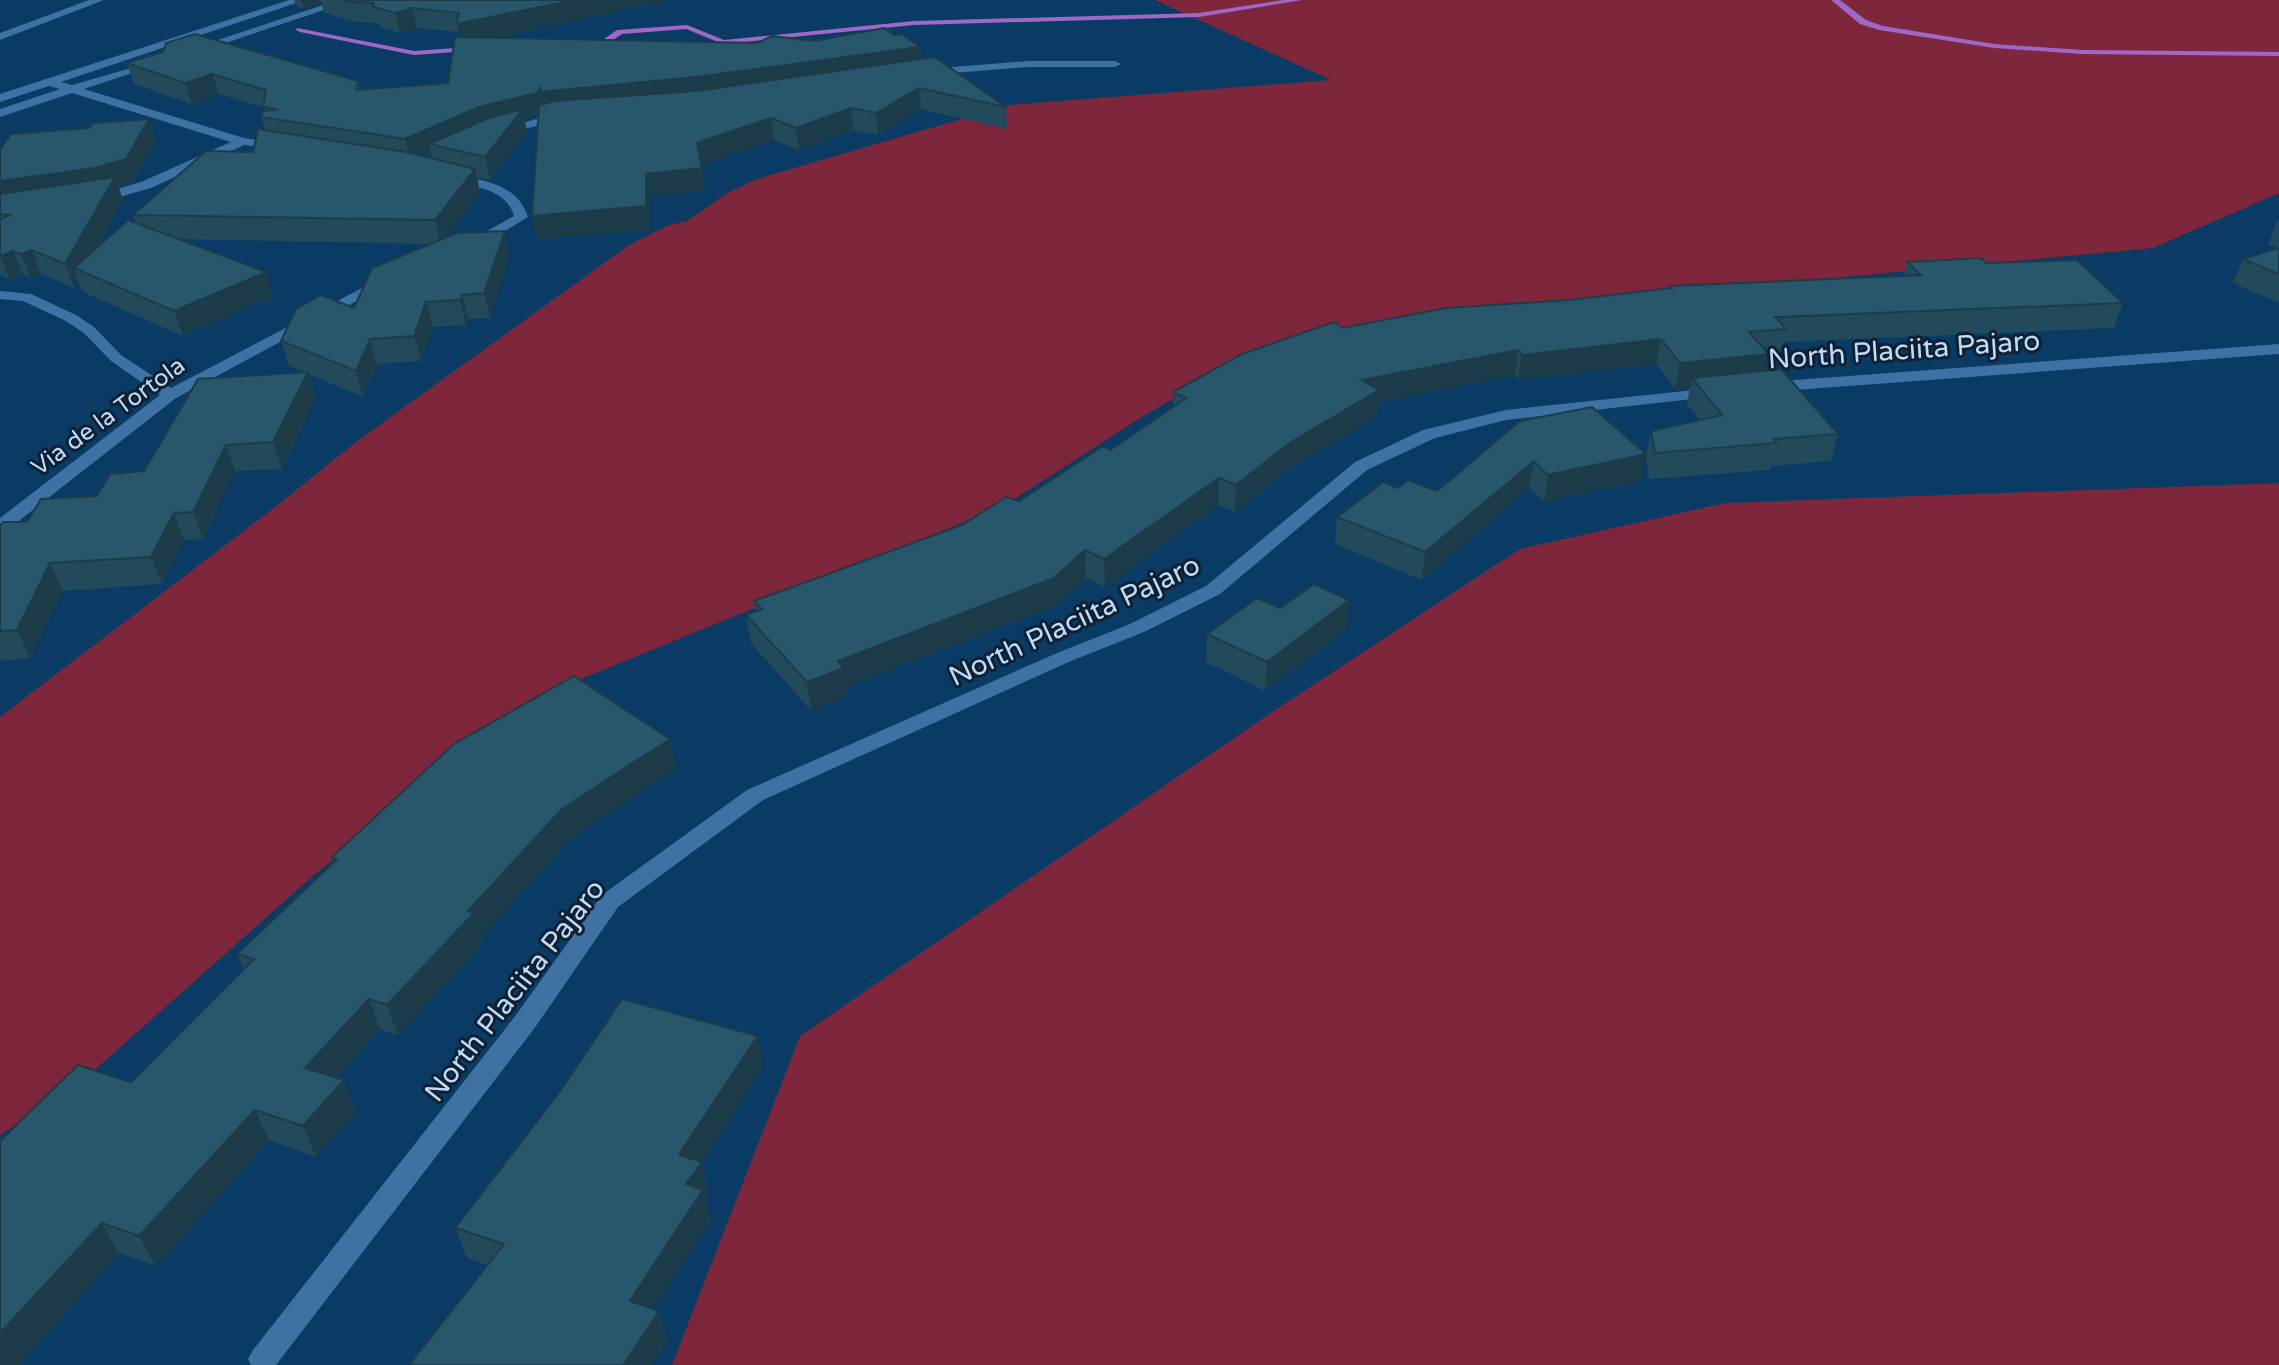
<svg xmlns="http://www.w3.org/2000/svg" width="2279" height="1365" font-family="'Varela Round',sans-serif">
  <rect width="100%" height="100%" fill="#093b65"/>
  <g fill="#7e273c">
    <polygon points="1155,0 2279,0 2279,193 2153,248 1780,283 1224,370 1145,415 1005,505 581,679 441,771 307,881 80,1083 0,1135 0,717 275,507 356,442 629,245 669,225 687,221 727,193 757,179 1009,105 1331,80"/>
    <polygon points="2279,483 2279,1365 672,1365 800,1036 1272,712 1520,549 1725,503"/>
  </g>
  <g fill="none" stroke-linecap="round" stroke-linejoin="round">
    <g fill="#9f67c6" fill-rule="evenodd">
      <polygon points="1283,0 1302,0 1199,17 914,25 723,44 686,29 622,34 595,52 588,50 617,30 687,25 724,40 914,21 1199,13"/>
      <polygon points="1831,0 1840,0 1866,20 1883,26 1994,44 2082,50 2279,52 2279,56 2082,54 1994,48 1879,30 1860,24"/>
      <polygon points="297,28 414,51 469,47 473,49 469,51 414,55 300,32 296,30"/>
    </g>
    <g fill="#3f71a2" fill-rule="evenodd">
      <polygon points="89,0 104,0 0,40 0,33"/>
      <polygon points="289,0 305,0 61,82 72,85 159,60 159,64 84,89 244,138 283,144 283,150 244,145 151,188 95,204 90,203 90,197 141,182 231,142 72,93 0,117 0,109 60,89 49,86 0,102 0,94"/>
      <polygon points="338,0 354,0 201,51 191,49"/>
      <polygon points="1028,61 1115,61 1121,64 1115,67 1028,67 928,75 922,72 928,69"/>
      <polygon points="563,111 569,115 567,118 501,135 495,131"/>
      <path d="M 452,174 C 483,181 516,182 528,217 L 481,246 L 471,246 L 471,240 L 514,216 C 505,187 473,187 447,181 L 445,178 Z"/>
      <polygon points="387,275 394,279 392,282 176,398 6,531 0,532 0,518 160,395 111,361 84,333 66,321 23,301 0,299 0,291 31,294 76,315 94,327 121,355 171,388"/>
      <polygon points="2279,344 2279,354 1768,392 1760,387 1768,382"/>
      <polygon points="1713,388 1719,390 1719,396 1506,420 1435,438 1367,470 1220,594 1144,632 1071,661 763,800 618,907 534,1029 276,1365 251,1365 248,1359 253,1350 516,1015 602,895 747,790 1057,653 1130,624 1206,586 1355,462 1423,430 1506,410"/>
    </g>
  </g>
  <g fill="#224a5b" fill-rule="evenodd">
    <path d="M 294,0 L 671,0 L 494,38 L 757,43 L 814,41 L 894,35 L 920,47 L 921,59 L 1006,107 L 1007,129 L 921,109 L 878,135 L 853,130 L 799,150 L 774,140 L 701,165 L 705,191 L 650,196 L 650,230 L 537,239 L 532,216 L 538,114 L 524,118 L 527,131 L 490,180 L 477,177 L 480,192 L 446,237 L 505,231 L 510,254 L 490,318 L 468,319 L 466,325 L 433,327 L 421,361 L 377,364 L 363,397 L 309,374 L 316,398 L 282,469 L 235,471 L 203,539 L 184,540 L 162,584 L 63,591 L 30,658 L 0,661 L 0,526 L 27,522 L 97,496 L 144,471 L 305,372 L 289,366 L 281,341 L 354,308 L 431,244 L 178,239 L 266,272 L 273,297 L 183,336 L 83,292 L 78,281 L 74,288 L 41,274 L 31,278 L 23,275 L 10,280 L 0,275 L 0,150 L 89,128 L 149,119 L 156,141 L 133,181 L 118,186 L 123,200 L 97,247 L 136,223 L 133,215 L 253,152 L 265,130 L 261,117 L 265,111 L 264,108 L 219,94 L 192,104 L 134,84 L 127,63 L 358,81 L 360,90 L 448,83 L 460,37 L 459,32 L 417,28 L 400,33 L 379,27 L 378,23 L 357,22 L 324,13 L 321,2 L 304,8 L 296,6 ZM 431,152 L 432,159 L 421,156 Z"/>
    <polygon points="2279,220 2279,303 2233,283 2243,259 2277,248 2268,245 2277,221"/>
    <polygon points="1907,262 1986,263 2123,303 2114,328 1783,342 1780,354 1768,355 1765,371 1838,434 1831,461 1771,466 1770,470 1649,479 1646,457 1651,431 1700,420 1687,404 1690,387 1675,389 1656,364 1518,380 1515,375 1378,402 1376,416 1289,469 1235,512 1218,505 1105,587 1086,578 1055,606 846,687 848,696 811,711 751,643 746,615 755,611 754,601 962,525 1019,501 1110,450 1173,407 1173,392 1343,328 1671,288 1671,286 1903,276"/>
    <polygon points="1520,421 1641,481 1544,502 1529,488 1422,580 1335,544 1337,517 1398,488 1437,491"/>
    <polygon points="1280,608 1347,628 1265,691 1206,662 1207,634"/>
    <polygon points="670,739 676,768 570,839 481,937 483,943 398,1035 380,1029 336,1078 356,1111 316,1157 269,1140 156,1266 119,1253 19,1365 131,1082 244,970 237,954 334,862 332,857"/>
    <polygon points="763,1066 702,1162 709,1193 705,1198 711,1220 653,1309 659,1311 667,1341 652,1365 409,1365 487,1265 467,1258 455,1228"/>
  </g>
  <g fill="#1c3c4a">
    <polygon points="301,0 320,0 321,2 304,8"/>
    <polygon points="574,0 671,0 461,45 457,24"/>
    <polygon points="412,8 417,28 400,33 395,13"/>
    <polygon points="920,47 921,67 541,113 524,118 527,131 490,180 485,157 429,144 431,152 411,161 405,139 479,107 540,88"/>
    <polygon points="212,74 219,94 192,104 185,83"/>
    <polygon points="919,88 921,109 878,135 876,113"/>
    <polygon points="851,108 853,130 799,150 796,128"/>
    <polygon points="771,118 774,140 701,166 697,143"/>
    <polygon points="149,119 156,141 133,181 118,186 123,200 83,272 74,268 78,281 74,288 65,264 0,206 0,181"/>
    <polygon points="702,168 705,191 650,196 650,230 537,239 532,216 646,174"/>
    <polygon points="475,169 480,192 441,244 435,220"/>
    <polygon points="505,231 510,254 490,318 484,293"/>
    <polygon points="32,250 41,274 31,278 21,254"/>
    <polygon points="13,251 23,275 10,280 0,256"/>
    <polygon points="266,272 273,297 183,336 174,311"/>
    <polygon points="462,295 468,319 466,325 460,300"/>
    <polygon points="426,302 433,327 421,361 414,336"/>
    <polygon points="370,339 377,364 363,397 356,371"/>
    <polygon points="1661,339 1656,364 1518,380 1522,355"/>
    <polygon points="1518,350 1515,375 1378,402 1376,416 1289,469 1235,512 1236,485 1362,380"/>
    <polygon points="1769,354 1763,380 1692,378 1690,387 1675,389 1680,363"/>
    <polygon points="308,372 316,398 282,469 273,442"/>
    <polygon points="226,445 235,471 203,539 193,512"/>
    <polygon points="1646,454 1641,481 1544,502 1548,475"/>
    <polygon points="1534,461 1529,488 1422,580 1425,552"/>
    <polygon points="1219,478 1218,505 1105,587 1104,559"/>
    <polygon points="174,513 184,540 162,584 151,557"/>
    <polygon points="1085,550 1086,578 1055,606 846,687 848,696 811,711 807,682 838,661"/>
    <polygon points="50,563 63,591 30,658 17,630"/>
    <polygon points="1349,600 1347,628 1265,691 1267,662"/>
    <polygon points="670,739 676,768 570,839 481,937 483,943 398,1035 387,1005 468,911 562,809"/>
    <polygon points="369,999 380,1029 318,1098 305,1068"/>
    <polygon points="758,1036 763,1066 701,1164 702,1162 709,1193 705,1198 711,1220 639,1331 630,1301 679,1155"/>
    <polygon points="344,1080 356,1111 316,1157 303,1126"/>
    <polygon points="255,1110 269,1140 156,1266 139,1236"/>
    <polygon points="102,1223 119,1253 19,1365 0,1365 0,1333"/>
    <polygon points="659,1311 667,1341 652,1365 623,1365"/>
  </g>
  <g fill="#28566a" stroke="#1c3c4a" stroke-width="2">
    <polygon points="345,0 574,0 457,24 459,13 412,8 395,13 374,7 373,3 352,2"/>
    <polygon points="884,28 894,35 902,34 920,47 696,77 540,92 540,88 537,93 479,107 405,139 261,117 262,111 278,110 263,106 266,90 212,74 185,83 127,63 163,52 166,43 195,34 358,81 356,90 448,83 455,37 757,43 772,36 814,41"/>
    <polygon points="935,57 1006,107 919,88 876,113 851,108 796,128 771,118 697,143 702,168 646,174 646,206 532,216 539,105 554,101 696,91"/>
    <polygon points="523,109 485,157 429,144 489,118"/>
    <polygon points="149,119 126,159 95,168 0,181 0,150 11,134 89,128 93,123"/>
    <polygon points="258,129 406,152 475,169 435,220 133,215 206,151 253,152"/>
    <polygon points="115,177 65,264 32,250 21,254 13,251 0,256 0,219 11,215 0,214 0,194"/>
    <polygon points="128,220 266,272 174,311 74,268"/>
    <polygon points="505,231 484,293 462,295 460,300 426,302 414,336 370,339 356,371 281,341 296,309 321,295 354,308 372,268 457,233"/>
    <polygon points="2279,248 2279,274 2243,259"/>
    <polygon points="1981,258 1986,263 2077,260 2123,303 1775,317 1786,329 1749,332 1769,354 1680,363 1661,339 1522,355 1518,350 1362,380 1379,390 1291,442 1236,485 1219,478 1104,559 1085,550 1054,578 838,661 844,668 807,682 746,615 762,609 754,601 962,525 1006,497 1019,501 1103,446 1110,450 1186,398 1173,392 1242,354 1334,322 1343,328 1446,308 1568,300 1672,288 1671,286 1921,275 1907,262"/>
    <polygon points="1781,369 1838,434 1774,439 1777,443 1655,453 1651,431 1722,415 1692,378"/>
    <polygon points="308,372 273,442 226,445 193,512 174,513 151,557 50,563 17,630 0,631 0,526 3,522 27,522 41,499 97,496 110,474 144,471 198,379"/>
    <polygon points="1592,407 1646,454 1548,475 1534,461 1425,552 1337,517 1383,482 1398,488 1408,480 1437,491 1520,421"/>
    <polygon points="1314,584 1349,600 1267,662 1207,634 1257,598 1280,608"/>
    <polygon points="574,676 670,739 562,809 468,911 474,913 387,1005 369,999 305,1068 344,1080 303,1126 255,1110 139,1236 102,1223 0,1333 0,1141 78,1065 131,1082 254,959 237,954 337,859 332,857 454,744"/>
    <polygon points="622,999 758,1036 679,1155 702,1162 686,1184 703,1190 630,1301 659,1311 623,1365 409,1365 504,1244 455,1228 558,1094"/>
  </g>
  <g text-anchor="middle" stroke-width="6" stroke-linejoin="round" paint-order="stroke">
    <g font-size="24" fill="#c2daf4" stroke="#0e2134">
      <text transform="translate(108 416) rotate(-36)" y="8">Via de la Tortola</text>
    </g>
    <g font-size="28" fill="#c2daf4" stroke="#0e2134">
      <text transform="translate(1904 349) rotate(-4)" y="10">North Placiita Pajaro</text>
      <text transform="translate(1074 620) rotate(-25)" y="10">North Placiita Pajaro</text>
      <text transform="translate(514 990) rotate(-52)" y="10">North Placiita Pajaro</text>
    </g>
  </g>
</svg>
